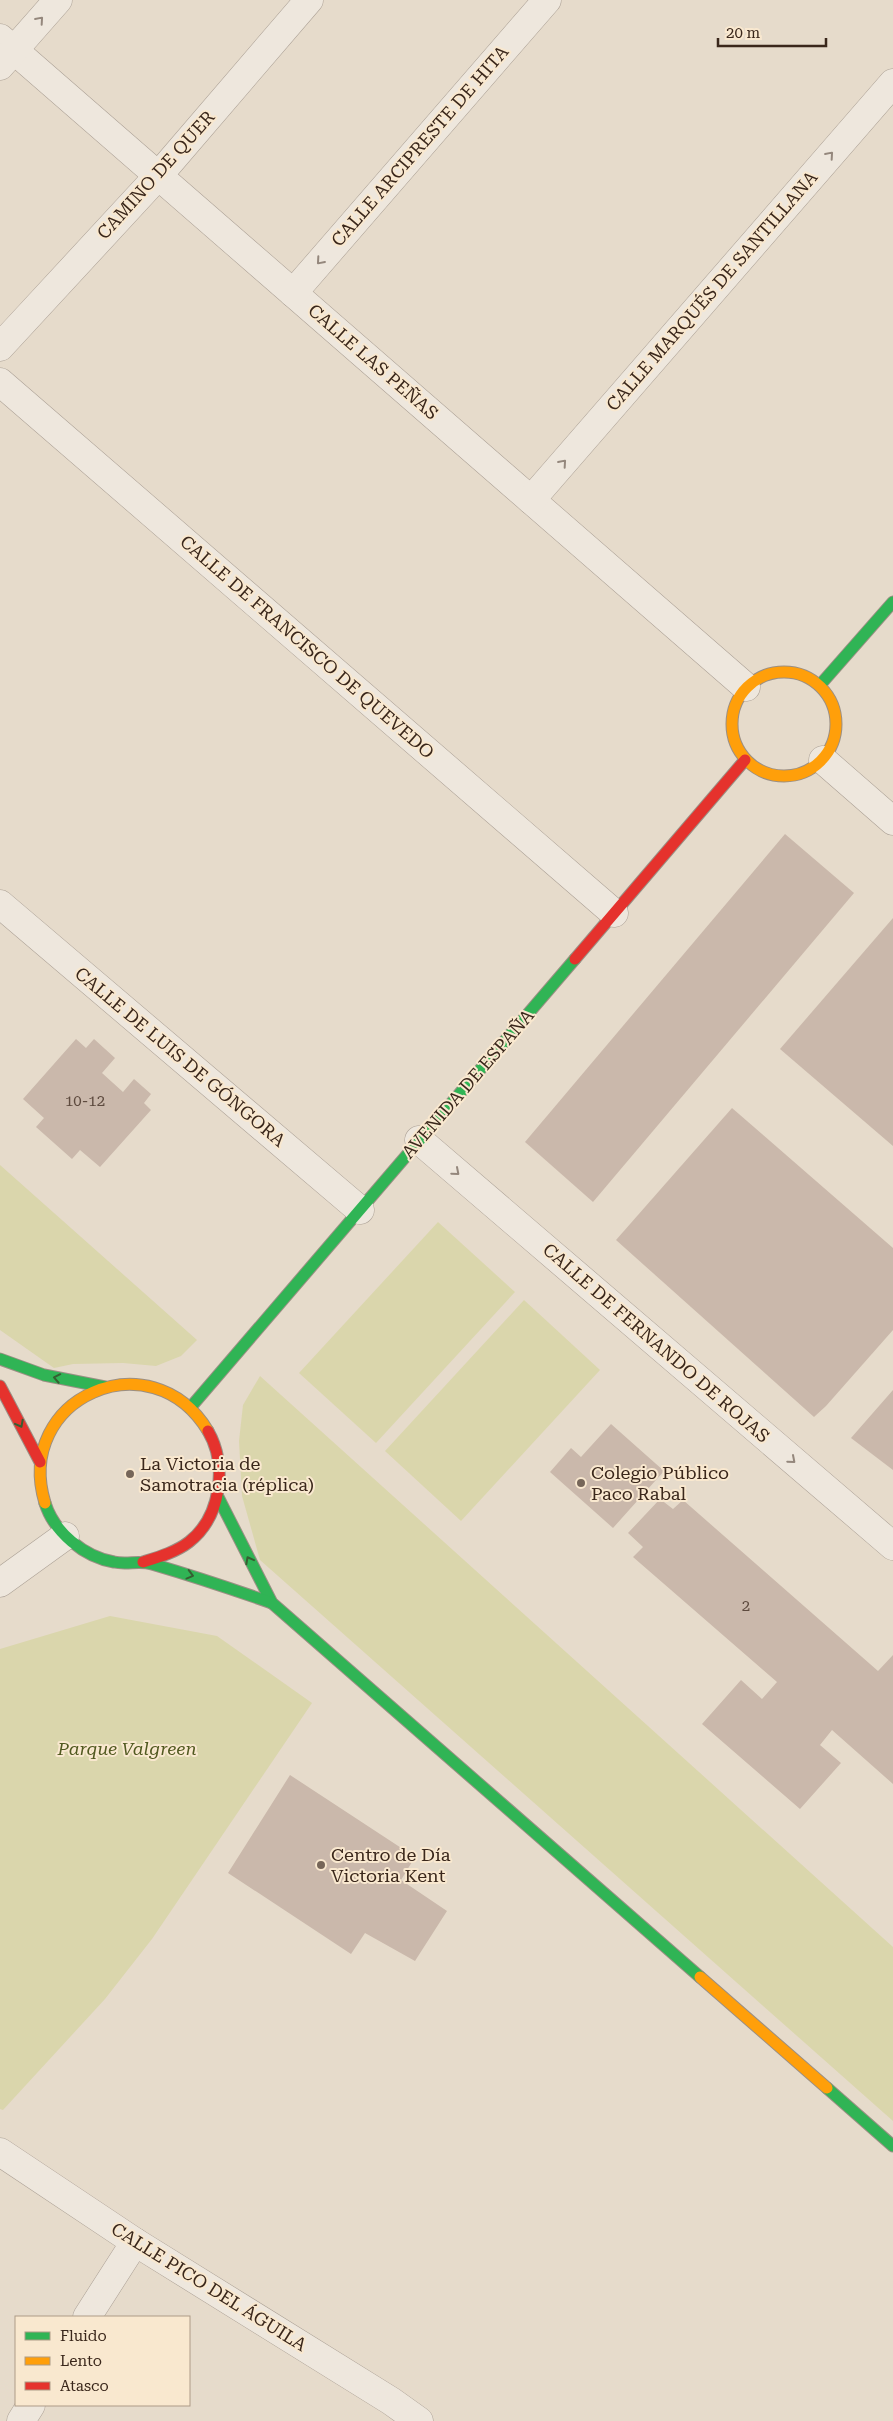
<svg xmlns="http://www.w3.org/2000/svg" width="893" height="2421" font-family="'Roboto Serif',serif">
  <rect width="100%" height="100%" fill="#e6dbcb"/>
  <g fill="#dad6ac">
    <polygon points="0,1165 197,1340 181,1356 156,1366 123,1363 73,1364 54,1368 0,1330"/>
    <polygon points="438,1222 515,1292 376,1443 299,1373"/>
    <polygon points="524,1300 600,1370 461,1521 385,1451"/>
    <polygon points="260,1376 893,1947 893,2121 260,1560 242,1496 239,1441 243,1405"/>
    <polygon points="110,1616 217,1636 312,1703 152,1939 105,1999 3,2110 0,2109 0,1649"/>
  </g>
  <g fill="#cab8ab">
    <polygon points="785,834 854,893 593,1202 525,1142"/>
    <polygon points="893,918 893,1146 780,1049"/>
    <polygon points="76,1039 86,1048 94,1039 115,1058 102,1073 123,1092 134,1079 151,1094 144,1103 151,1110 100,1167 80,1150 72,1159 36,1127 44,1118 23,1099"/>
    <polygon points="732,1108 893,1248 893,1330 826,1406 814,1417 616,1240"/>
    <polygon points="893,1390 893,1470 851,1438"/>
    <polygon points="611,1424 664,1471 613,1528 550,1472 571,1448 581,1457"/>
    <polygon points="660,1499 673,1509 683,1500 878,1671 893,1655 893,1784 832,1730 820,1745 841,1763 800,1809 702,1724 741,1680 762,1699 777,1682 633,1557 643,1547 628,1533"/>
    <polygon points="290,1775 415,1857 401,1880 447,1911 415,1961 365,1933 351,1954 228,1873"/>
  </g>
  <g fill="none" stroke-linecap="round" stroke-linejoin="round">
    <g stroke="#aba095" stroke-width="29">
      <g id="street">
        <polyline points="0,38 746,687"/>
        <polyline points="0,66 58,0"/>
        <polyline points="293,293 547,0"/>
        <polyline points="0,347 158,176 309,0"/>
        <polyline points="0,382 614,913"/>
        <polyline points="531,500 893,83"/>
        <polyline points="823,760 893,821"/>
        <polyline points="0,904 360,1210"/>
        <polyline points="419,1140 893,1546"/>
        <polyline points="0,1583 65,1536"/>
        <polyline points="0,2152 135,2242 391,2401 419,2421"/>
        <polyline points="87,2317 135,2242"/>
        <polyline points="21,2421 31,2405"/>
      </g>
    </g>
    <g stroke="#9b8f84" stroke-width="13">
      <g id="fast">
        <polyline points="820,685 893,602"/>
        <polyline points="0,1359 44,1375 105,1387"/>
        <polyline points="190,1408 575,959"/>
        <polyline points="218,1497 272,1603 700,1977"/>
        <path d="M 45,1503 C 54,1532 84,1557 114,1562 C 127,1565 139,1560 152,1564 C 193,1576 232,1589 272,1603"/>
        <polyline points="827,2088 893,2146"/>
      </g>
    </g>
    <g stroke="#9b8f84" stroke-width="13">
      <g id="slow">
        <circle cx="784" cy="724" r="52"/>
        <path d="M 45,1503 C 13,1398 151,1337 208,1431"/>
        <polyline points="700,1977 827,2088"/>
      </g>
    </g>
    <g stroke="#9b8f84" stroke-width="13">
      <g id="jam">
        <polyline points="575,959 745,760"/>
        <polyline points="0,1386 40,1462"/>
        <path d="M 143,1562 C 159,1557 176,1552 189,1542 C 221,1517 228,1465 208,1431"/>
      </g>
    </g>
    <use href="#street" stroke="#eee7dd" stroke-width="28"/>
    <use href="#fast" stroke="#30b455" stroke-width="11"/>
    <use href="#slow" stroke="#ff9f0a" stroke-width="11"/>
    <use href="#jam" stroke="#e5322d" stroke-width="11"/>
  </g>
  <defs><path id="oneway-chevron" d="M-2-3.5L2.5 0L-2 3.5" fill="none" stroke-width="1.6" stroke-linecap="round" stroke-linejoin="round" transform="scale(1.25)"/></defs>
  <g stroke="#94877c">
    <use href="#oneway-chevron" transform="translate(40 20) rotate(-49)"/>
    <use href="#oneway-chevron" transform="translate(830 155) rotate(-49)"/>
    <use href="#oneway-chevron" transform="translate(320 261) rotate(131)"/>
    <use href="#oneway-chevron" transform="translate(563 463) rotate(-49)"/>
    <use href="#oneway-chevron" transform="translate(456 1172) rotate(41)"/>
    <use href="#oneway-chevron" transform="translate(792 1460) rotate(41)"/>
  </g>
  <g stroke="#365f32">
    <use href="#oneway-chevron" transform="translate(57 1378) rotate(-169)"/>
    <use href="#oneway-chevron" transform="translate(20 1424) rotate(62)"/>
    <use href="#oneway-chevron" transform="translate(249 1560) rotate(-118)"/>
    <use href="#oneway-chevron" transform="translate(190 1575) rotate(15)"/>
  </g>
  <g fill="#766659" stroke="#f9e8cf" stroke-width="2">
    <circle cx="130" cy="1474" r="5"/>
    <circle cx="581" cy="1483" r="5"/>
    <circle cx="321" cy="1865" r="5"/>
  </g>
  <g text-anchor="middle" stroke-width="4" stroke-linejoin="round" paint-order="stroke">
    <g font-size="15" fill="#5e4b3f">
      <text x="85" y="1106">10-12</text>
      <text x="746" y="1611">2</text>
    </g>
    <g font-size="18" fill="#3a271b" stroke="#f9e8cf">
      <text transform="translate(420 146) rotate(-49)" y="6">CALLE ARCIPRESTE DE HITA</text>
      <text transform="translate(156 175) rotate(-48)" y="6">CAMINO DE QUER</text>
      <text transform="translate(712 291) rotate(-49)" y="6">CALLE MARQUÉS DE SANTILLANA</text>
      <text transform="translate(373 362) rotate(41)" y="6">CALLE LAS PEÑAS</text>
      <text transform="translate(307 647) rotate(41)" y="6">CALLE DE FRANCISCO DE QUEVEDO</text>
      <text transform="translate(180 1057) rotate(40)" y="6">CALLE DE LUIS DE GÓNGORA</text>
      <text transform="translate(468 1084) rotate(-49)" y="6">AVENIDA DE ESPAÑA</text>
      <text transform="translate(656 1343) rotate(41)" y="6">CALLE DE FERNANDO DE ROJAS</text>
      <text transform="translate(209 2287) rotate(32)" y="6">CALLE PICO DEL ÁGUILA</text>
    </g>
    <g font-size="18" fill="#3a271b" stroke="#f9e8cf" text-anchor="start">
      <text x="140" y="1470">La Victoria de<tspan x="140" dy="21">Samotracia (réplica)</tspan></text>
      <text x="591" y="1479">Colegio Público<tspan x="591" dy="21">Paco Rabal</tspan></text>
      <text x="331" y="1861">Centro de Día<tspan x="331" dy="21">Victoria Kent</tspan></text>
    </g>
    <g font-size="18" font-style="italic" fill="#515920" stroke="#f9e8cf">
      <text x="127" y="1755">Parque Valgreen</text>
    </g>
  </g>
  <rect x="15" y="2316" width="175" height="90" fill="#f9e8cf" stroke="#ad9b87"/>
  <rect x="25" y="2332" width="25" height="8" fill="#30b455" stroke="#ad9b87"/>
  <text x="60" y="2341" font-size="15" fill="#3a271b">Fluido</text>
  <rect x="25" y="2357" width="25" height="8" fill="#ff9f0a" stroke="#ad9b87"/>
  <text x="60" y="2366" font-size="15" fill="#3a271b">Lento</text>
  <rect x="25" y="2382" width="25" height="8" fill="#e5322d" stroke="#ad9b87"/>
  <text x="60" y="2391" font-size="15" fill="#3a271b">Atasco</text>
  <path d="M718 38v8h108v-8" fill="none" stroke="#3a271b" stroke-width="2.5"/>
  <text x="726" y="38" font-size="15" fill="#3a271b" stroke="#f9e8cf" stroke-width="4" paint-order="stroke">20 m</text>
</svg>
